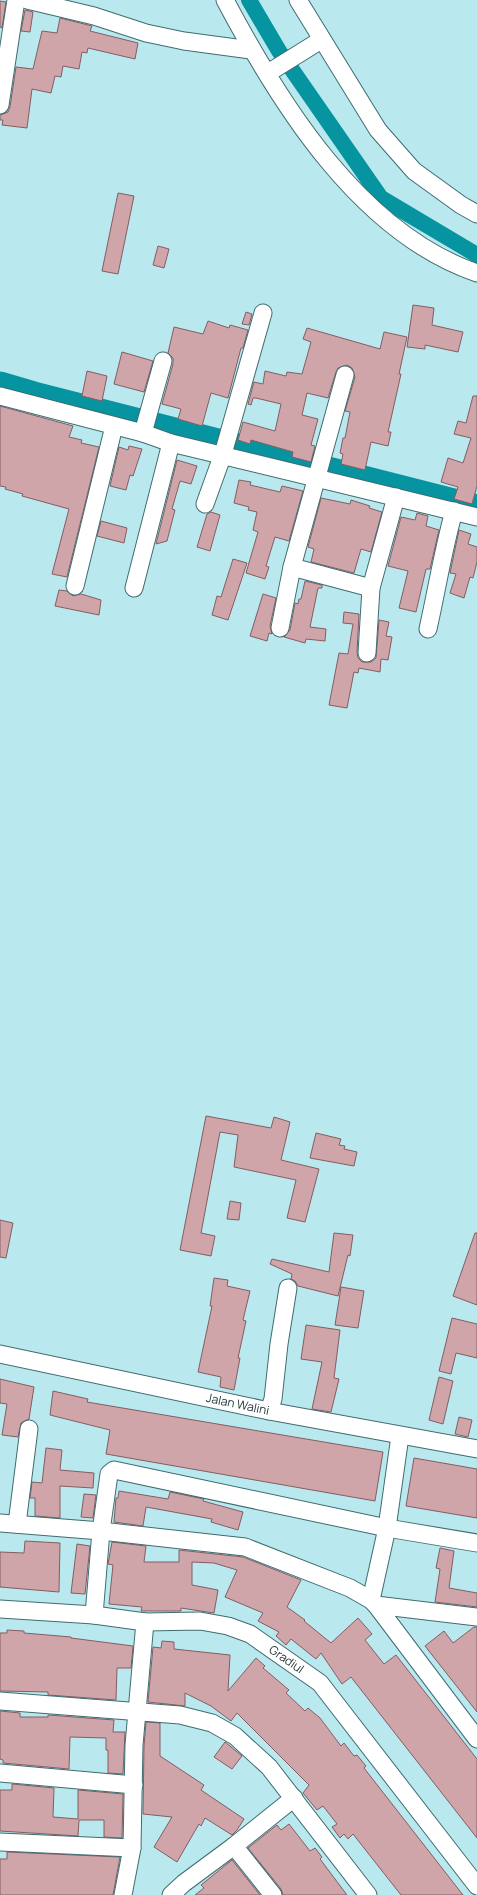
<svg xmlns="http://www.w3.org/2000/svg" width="477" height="1895" font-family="Manrope,sans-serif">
  <rect width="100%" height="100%" fill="#b9e9ee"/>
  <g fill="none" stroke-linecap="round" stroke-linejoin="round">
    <polyline stroke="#0695a0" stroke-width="16" points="249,0 279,51 381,198 477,255"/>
    <polyline stroke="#0695a0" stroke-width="27" points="0,385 34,395 477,508"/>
  </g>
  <g fill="#cfa5aa" stroke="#835d62">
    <polygon points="0,1 6,2 2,28 0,27"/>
    <polygon points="25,10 33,12 30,32 21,31"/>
    <polygon points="60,18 92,26 90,31 138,43 135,59 88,48 87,53 82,52 79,69 63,66 61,77 55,76 51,93 32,89 27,128 2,125 3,120 0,120 0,115 8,112 10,107 16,67 33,69 42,31 57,33"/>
    <polygon points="118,193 134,196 118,274 102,271"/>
    <polygon points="158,246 169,249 164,268 153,265"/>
    <polygon points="413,305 434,308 432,325 463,332 458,352 425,345 425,349 407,347"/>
    <polygon points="246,312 252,314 249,325 242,324"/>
    <polygon points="208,321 229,328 230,325 248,330 243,348 241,348 228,398 211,393 202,426 178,419 181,409 162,404 173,364 173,358 168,353 174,327 203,334"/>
    <polygon points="307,328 380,349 384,332 407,337 399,374 401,374 388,432 391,432 388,446 371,442 365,470 341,464 343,454 340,453 343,438 345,438 350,412 345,411 355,377 352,368 347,365 338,368 336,372 328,398 307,393 302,415 318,419 311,445 315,446 311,462 292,457 293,452 251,440 250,444 238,440 243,422 275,431 281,404 256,398 253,398 251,405 248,404 254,382 263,384 265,371 286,376 287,372 302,374 311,342 303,339"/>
    <polygon points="122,352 153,361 144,392 114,384"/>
    <polygon points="87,371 107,376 102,401 82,396"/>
    <polygon points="473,396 477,396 477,486 472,504 454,499 458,487 441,482 448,458 463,463 471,438 454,434 458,421 466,423"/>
    <polygon points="0,406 73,426 69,437 82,440 81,443 99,447 67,577 52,574 69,509 22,496 23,494 5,489 6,487 0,486"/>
    <polygon points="129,446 142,449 133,476 130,475 126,490 110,486 119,447 128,450"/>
    <polygon points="177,460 197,466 191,484 180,481 172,509 175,510 167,541 156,544"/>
    <polygon points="239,480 251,482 250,485 280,492 282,486 303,491 289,541 275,537 266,566 269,567 265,579 246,573 258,532 253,530 257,512 248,510 249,507 234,503"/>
    <polygon points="321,498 350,504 351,500 370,506 369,508 382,512 371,552 361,549 354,573 311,562 314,549 308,547"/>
    <polygon points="211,512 220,515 210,551 197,547 207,514"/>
    <polygon points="417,513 428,516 426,526 439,530 430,569 426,569 416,612 399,608 408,571 388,566 401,517 415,520"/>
    <polygon points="101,521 127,528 124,543 97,536"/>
    <polygon points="459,530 471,534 468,544 477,547 477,562 473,578 470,577 464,598 450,593 456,574 450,573"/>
    <polygon points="233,559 247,563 228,620 212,615 217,596 221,597"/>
    <polygon points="305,581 322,585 322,588 318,588 310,627 326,629 325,641 306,639 305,643 284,637 290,630 295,603 298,604 299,599 301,599"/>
    <polygon points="59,590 67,591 73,596 81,594 101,600 99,615 55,606"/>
    <polygon points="263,594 276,598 270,626 272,634 269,633 267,641 250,636"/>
    <polygon points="344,612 359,614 357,652 358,658 362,662 371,662 376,658 379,620 389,622 386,636 392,637 388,660 381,659 380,672 359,668 358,673 354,672 347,708 329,705 339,653 348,654 353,624 343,623"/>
    <polygon points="206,1116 271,1128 274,1117 290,1122 281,1160 319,1169 305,1222 287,1218 296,1180 234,1167 238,1135 220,1132 201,1233 215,1236 211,1256 180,1250"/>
    <polygon points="316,1133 341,1139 339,1145 345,1146 344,1149 357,1152 354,1166 310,1158"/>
    <polygon points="230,1201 241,1203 239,1220 227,1219"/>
    <polygon points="0,1220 13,1223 6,1258 0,1257"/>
    <polygon points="334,1233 353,1235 350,1256 348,1255 338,1296 298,1286 295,1281 291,1279 292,1274 270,1264 272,1259 329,1272"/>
    <polygon points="475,1233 477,1233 477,1305 453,1296"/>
    <polygon points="214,1278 228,1280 227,1286 250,1291 243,1320 246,1321 238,1358 240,1358 234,1390 220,1387 221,1377 198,1372 212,1306 210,1306"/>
    <polygon points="341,1287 364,1291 358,1328 335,1325"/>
    <polygon points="452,1318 477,1324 477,1358 456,1353 451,1374 439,1371"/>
    <polygon points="306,1325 340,1330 334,1378 339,1379 331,1412 312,1409 322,1362 301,1359"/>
    <polygon points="439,1377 453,1381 443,1424 429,1420"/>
    <polygon points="0,1379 34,1387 29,1419 21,1423 18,1437 2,1435 7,1404 0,1403"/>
    <polygon points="53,1391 88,1399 87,1402 383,1452 375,1501 106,1454 110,1430 50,1415"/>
    <polygon points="459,1417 472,1420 468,1437 455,1434"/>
    <polygon points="46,1448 62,1450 60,1470 94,1473 93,1488 60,1486 60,1518 35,1516 35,1498 30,1498 32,1482 42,1483"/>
    <polygon points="414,1458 477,1469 477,1518 406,1506"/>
    <polygon points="119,1491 168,1499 170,1492 204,1499 203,1501 243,1512 238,1530 211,1522 212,1519 146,1507 143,1526 114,1522 116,1498 118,1498"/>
    <polygon points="84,1494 96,1495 93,1518 81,1517"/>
    <polygon points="25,1541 60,1543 59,1592 0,1587 0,1552 24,1553"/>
    <polygon points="112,1542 146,1546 144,1562 179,1562 179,1550 243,1557 301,1580 287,1607 305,1620 304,1621 331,1643 358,1618 372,1634 365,1640 384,1664 396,1655 477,1759 477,1838 351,1677 342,1684 321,1653 316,1659 291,1639 286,1645 276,1636 279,1632 258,1621 263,1613 225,1597 237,1570 214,1563 192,1562 192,1585 218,1590 214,1613 181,1608 181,1611 141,1611 142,1607 109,1604 113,1565 108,1564"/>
    <polygon points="77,1544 90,1546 85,1594 71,1593"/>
    <polygon points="440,1548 454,1551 449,1588 477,1593 477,1607 435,1602 440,1569 436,1568"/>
    <polygon points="474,1627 477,1627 477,1712 425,1646 444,1631 453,1643"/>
    <polygon points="7,1630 24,1631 24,1633 71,1637 71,1638 133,1646 131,1668 117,1668 116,1700 48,1695 48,1692 0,1691 0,1633 7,1633"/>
    <polygon points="162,1641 174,1642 174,1649 230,1655 228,1691 256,1658 265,1666 263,1668 289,1690 286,1693 305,1711 308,1708 320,1718 341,1746 344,1743 354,1756 357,1755 366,1766 364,1768 463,1895 401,1895 353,1834 348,1839 344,1834 340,1838 332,1827 337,1824 323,1806 317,1810 303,1793 309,1785 237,1713 231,1721 211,1706 185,1693 185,1706 148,1702 153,1647 161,1648"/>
    <polygon points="0,1711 20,1713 20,1717 48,1717 48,1715 114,1720 113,1732 125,1732 123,1774 108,1773 108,1750 106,1750 106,1738 70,1737 69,1769 3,1763 3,1760 0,1759"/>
    <polygon points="146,1722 160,1723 160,1756 204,1785 201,1790 244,1819 237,1830 232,1835 205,1818 201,1826 199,1824 177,1862 154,1847 172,1817 143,1814 144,1746"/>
    <polygon points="225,1742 242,1756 232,1769 214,1757"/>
    <polygon points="12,1784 54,1788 53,1817 78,1819 78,1790 123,1794 122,1838 104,1837 104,1820 79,1820 78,1836 0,1831 0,1790 12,1790"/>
    <polygon points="289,1824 310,1851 315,1848 322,1857 320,1859 347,1895 283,1895 281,1889 248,1848 277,1825 281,1830"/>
    <polygon points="7,1852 120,1857 113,1895 0,1895 0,1859 7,1859"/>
    <polygon points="232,1860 260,1895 195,1895 204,1888 201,1885"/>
  </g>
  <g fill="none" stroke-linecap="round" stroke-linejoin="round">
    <g stroke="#3f6c70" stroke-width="19">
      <g id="minor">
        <polyline points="27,0 94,16 146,33 184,41 251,50"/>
        <path d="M 225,0 C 280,104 360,233 477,273"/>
        <polyline points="298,0 378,130 414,171 461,205 477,214"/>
        <polyline points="268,73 321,40"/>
        <polyline points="0,105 16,0"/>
        <polyline points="0,396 143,433 171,443 477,517"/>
        <polyline points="143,433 163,361"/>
        <polyline points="205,504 223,454 263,313"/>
        <polyline points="292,567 371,588"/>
        <polyline points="75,586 114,426"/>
        <polyline points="134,588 171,443"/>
        <polyline points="280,628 292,567 345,375"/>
        <path d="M 428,629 C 437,589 443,550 454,511"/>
        <polyline points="367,653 371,588 396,497"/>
        <path id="s1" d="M 0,1354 L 269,1411 L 477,1449"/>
        <polyline points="269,1411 273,1399 279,1344 288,1288"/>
        <polyline points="0,1523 101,1531 245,1547 350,1588 371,1600 376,1605 477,1739"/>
        <polyline points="17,1524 29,1429"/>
        <polyline points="371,1600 387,1528 400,1436"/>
        <polyline points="376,1605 477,1617"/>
        <path id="s2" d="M 0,1609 L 94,1615 L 145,1622 L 200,1621 L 228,1626 L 250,1634 L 320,1683 L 477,1886"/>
        <polyline points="94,1615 101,1531 109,1474 114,1470 387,1528 477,1543"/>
        <polyline points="0,1701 180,1715 212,1723 235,1736 269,1767 368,1895"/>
        <polyline points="0,1773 134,1785"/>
        <polyline points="0,1842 132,1848"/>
        <polyline points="234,1846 273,1895"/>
        <polyline points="123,1895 132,1848 134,1745 145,1622"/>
        <polyline points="171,1895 184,1883 234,1846 294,1798"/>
      </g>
    </g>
    <use href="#minor" stroke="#fff" stroke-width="17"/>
  </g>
  <g text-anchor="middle" stroke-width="4" stroke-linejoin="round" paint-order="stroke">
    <g font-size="12" fill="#25383a" stroke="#b9e9ee">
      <text dy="4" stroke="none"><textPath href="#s1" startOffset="243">Jalan Walini</textPath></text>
      <text dy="4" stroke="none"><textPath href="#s2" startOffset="297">Gradiul</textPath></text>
    </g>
  </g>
</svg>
